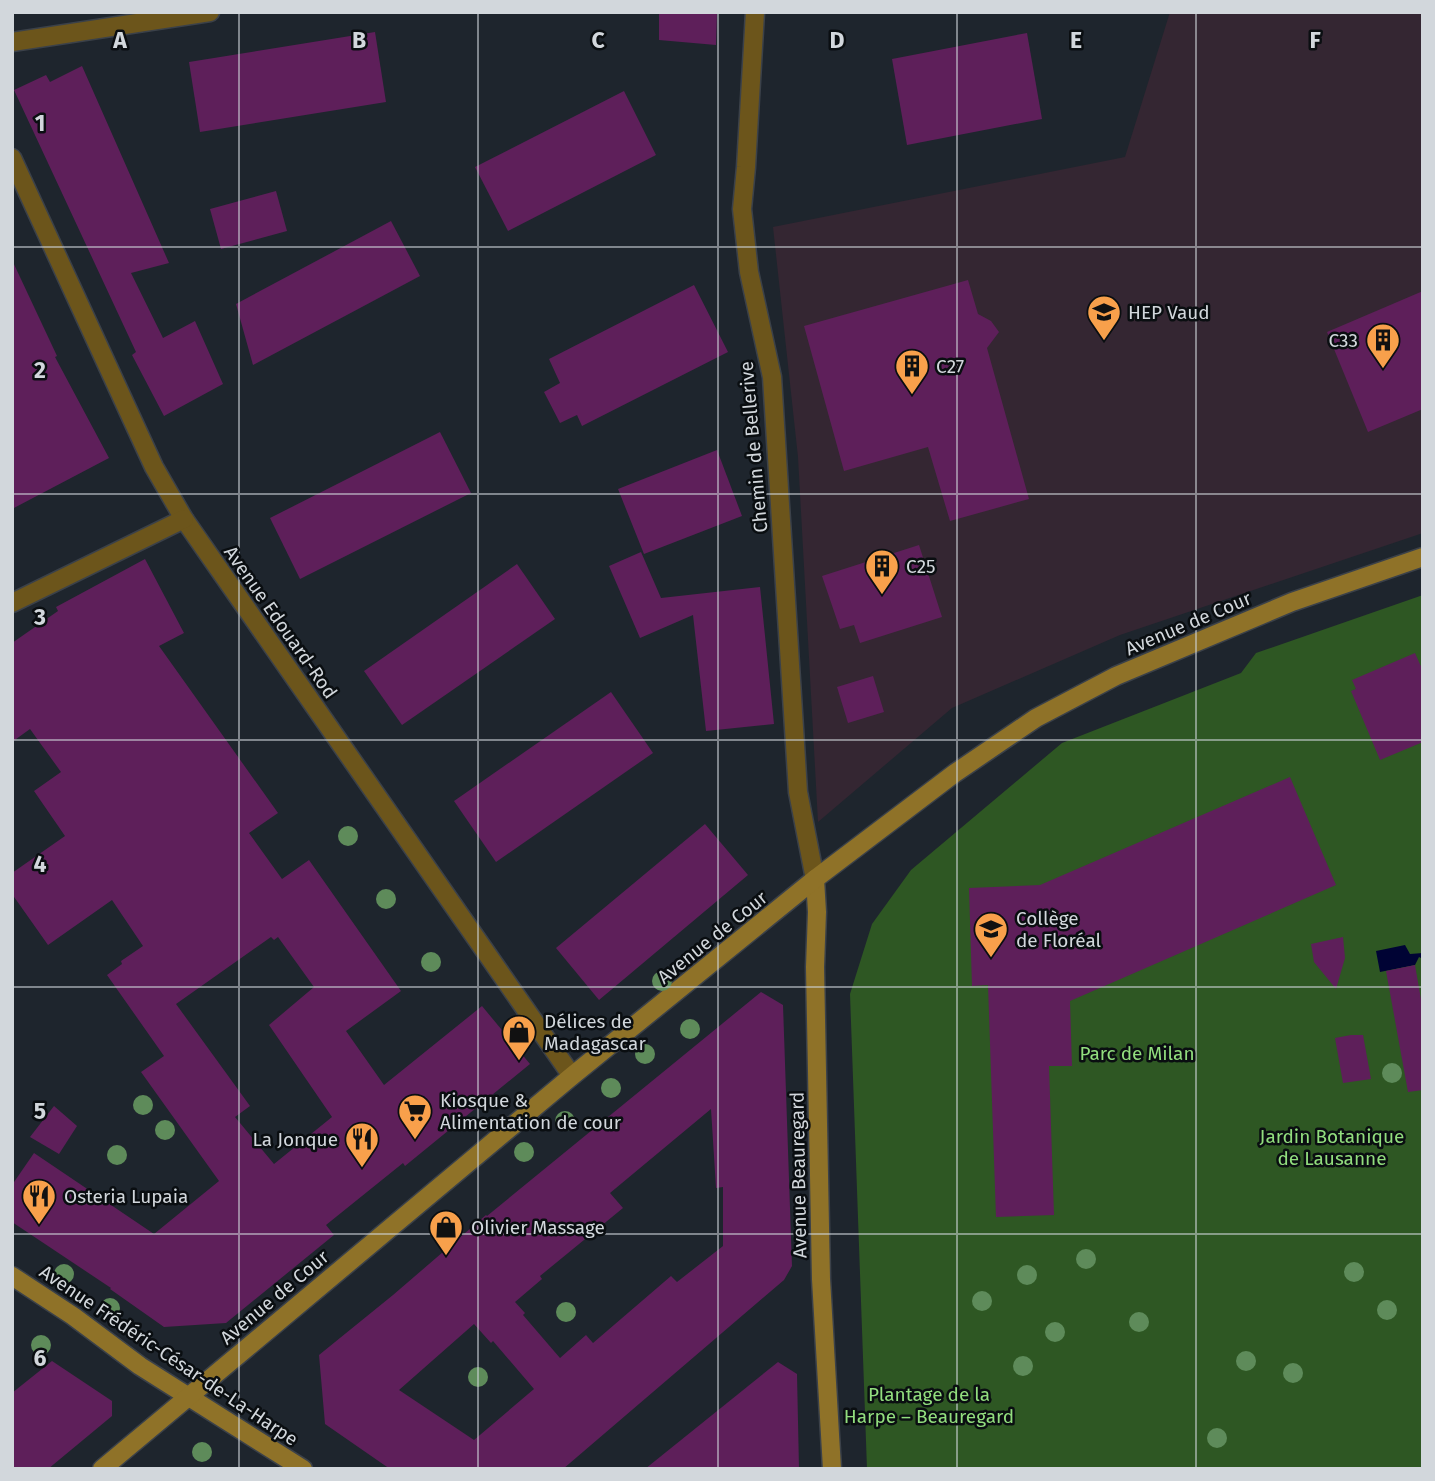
<svg xmlns="http://www.w3.org/2000/svg" width="1435" height="1481" font-family="'Fira Sans',sans-serif">
  <rect width="100%" height="100%" fill="#1e252d"/>
  <polygon fill="#342632" points="1170,12 1423,12 1423,533 1120,635 952,708 818,822 798,457 773,227 1125,157"/>
  <polygon fill="#2e5723" points="1423,595 1423,1469 867,1469 850,994 872,924 911,870 1062,743 1241,673 1256,653"/>
  <polygon fill="#000334" points="1405,945 1410,954 1423,953 1423,959 1419,957 1415,965 1380,972 1376,951"/>
  <g fill="#5e1f5a" fill-rule="evenodd">
    <polygon points="659,12 717,12 716,45 659,40"/>
    <polygon points="375,32 386,102 200,132 189,62"/>
    <polygon points="1027,33 1042,119 907,145 892,59"/>
    <polygon points="82,66 169,263 131,273 163,338 195,321 223,384 164,416 132,355 136,352 14,90 46,75 50,82"/>
    <polygon points="624,91 656,155 508,231 475,167"/>
    <polygon points="276,191 287,231 221,249 210,209"/>
    <polygon points="391,221 420,276 253,365 236,304"/>
    <polygon points="12,260 57,356 55,357 109,458 12,509"/>
    <polygon points="968,280 978,314 991,321 999,332 987,348 1029,499 950,521 928,447 844,471 804,326"/>
    <polygon points="694,285 728,352 582,426 577,415 560,423 544,392 560,383 549,359"/>
    <polygon points="1423,291 1423,409 1368,432 1327,332"/>
    <polygon points="440,432 471,493 300,579 270,518"/>
    <polygon points="717,450 742,516 644,554 618,489"/>
    <polygon points="919,545 942,617 860,643 854,625 840,629 822,576"/>
    <polygon points="641,552 661,598 760,587 774,724 706,731 693,615 640,638 609,566"/>
    <path d="M 145,559 L 184,633 L 159,646 L 278,813 L 249,833 L 282,879 L 309,860 L 401,991 L 346,1031 L 384,1085 L 482,1006 L 530,1064 L 405,1166 L 403,1163 L 326,1225 L 334,1235 L 226,1323 L 164,1327 L 110,1289 L 111,1288 L 12,1222 L 12,1185 L 34,1153 L 154,1234 L 219,1181 L 141,1072 L 164,1056 L 107,975 L 122,964 L 121,961 L 143,946 L 112,900 L 48,945 L 12,894 L 12,873 L 65,836 L 34,791 L 61,772 L 30,729 L 12,742 L 12,643 L 58,611 L 56,607 ZM 271,937 L 274,940 L 278,937 L 314,987 L 269,1025 L 332,1117 L 274,1164 L 235,1117 L 250,1106 L 176,1004 Z"/>
    <polygon points="517,564 555,619 402,725 364,671"/>
    <polygon points="1415,653 1423,671 1423,742 1380,760 1351,691 1356,689 1352,680"/>
    <polygon points="873,676 884,712 848,723 837,687"/>
    <polygon points="611,692 653,753 496,862 454,801"/>
    <polygon points="1290,777 1336,885 1070,1001 1072,1066 1049,1066 1054,1215 996,1217 988,985 972,986 969,888 1040,885"/>
    <polygon points="705,824 748,875 599,1000 556,948"/>
    <polygon points="1343,937 1345,958 1336,989 1314,962 1311,944"/>
    <polygon points="1415,965 1423,1011 1423,1090 1408,1092 1386,971"/>
    <path d="M 761,992 L 783,1005 L 792,1266 L 784,1280 L 563,1469 L 390,1469 L 325,1424 L 319,1355 L 393,1295 L 486,1215 L 487,1216 ZM 711,1109 L 716,1188 L 723,1187 L 723,1246 L 677,1282 L 671,1276 L 593,1343 L 586,1335 L 560,1358 L 523,1315 L 525,1313 L 515,1302 L 542,1279 L 540,1276 L 623,1208 L 610,1193 ZM 474,1324 L 491,1343 L 493,1341 L 534,1389 L 474,1440 L 399,1390 Z"/>
    <polygon points="1351,1035 1363,1035 1371,1079 1343,1083 1335,1038"/>
    <polygon points="54,1106 77,1126 59,1154 30,1137"/>
    <polygon points="52,1361 112,1401 112,1416 48,1469 12,1469 12,1393"/>
    <polygon points="778,1362 797,1374 799,1469 645,1469"/>
  </g>
  <g fill="none" stroke-linecap="round" stroke-linejoin="round">
    <g stroke="#3b4149" stroke-width="21">
      <g id="street">
        <polyline points="755,12 746,167 742,209 749,272 772,377 798,792 815,879"/>
        <polyline points="12,42 210,12"/>
        <polyline points="12,158 154,467 184,519 572,1076"/>
        <polyline points="12,603 184,519"/>
      </g>
    </g>
    <g stroke="#3b4149" stroke-width="21">
      <g id="secondary">
        <polyline points="815,879 817,912 815,967 821,1279 832,1469"/>
        <polyline points="12,1276 73,1316 140,1366 303,1469"/>
        <polyline points="102,1469 572,1076 815,879 955,773 1036,718 1116,676 1292,602 1423,557"/>
      </g>
    </g>
    <use href="#street" stroke="#6c551b" stroke-width="18"/>
    <use href="#secondary" stroke="#8f7228" stroke-width="18"/>
  </g>
  <g fill="#5e8b5a">
    <circle cx="348" cy="836" r="10"/>
    <circle cx="386" cy="899" r="10"/>
    <circle cx="431" cy="962" r="10"/>
    <circle cx="662" cy="981" r="10"/>
    <circle cx="690" cy="1029" r="10"/>
    <circle cx="645" cy="1054" r="10"/>
    <circle cx="1392" cy="1073" r="10"/>
    <circle cx="611" cy="1088" r="10"/>
    <circle cx="143" cy="1105" r="10"/>
    <circle cx="565" cy="1121" r="10"/>
    <circle cx="165" cy="1130" r="10"/>
    <circle cx="524" cy="1152" r="10"/>
    <circle cx="117" cy="1155" r="10"/>
    <circle cx="1086" cy="1259" r="10"/>
    <circle cx="1354" cy="1272" r="10"/>
    <circle cx="64" cy="1274" r="10"/>
    <circle cx="1027" cy="1275" r="10"/>
    <circle cx="982" cy="1301" r="10"/>
    <circle cx="110" cy="1308" r="10"/>
    <circle cx="1387" cy="1310" r="10"/>
    <circle cx="566" cy="1312" r="10"/>
    <circle cx="1139" cy="1322" r="10"/>
    <circle cx="1055" cy="1332" r="10"/>
    <circle cx="41" cy="1345" r="10"/>
    <circle cx="1246" cy="1361" r="10"/>
    <circle cx="1023" cy="1366" r="10"/>
    <circle cx="1293" cy="1373" r="10"/>
    <circle cx="478" cy="1377" r="10"/>
    <circle cx="1217" cy="1438" r="10"/>
    <circle cx="202" cy="1452" r="10"/>
  </g>
  <path fill="none" stroke="#d2d7dc" stroke-width="2" stroke-opacity="0.55" d="M 239,12 L 239,1469M 478,12 L 478,1469M 718,12 L 718,1469M 957,12 L 957,1469M 1196,12 L 1196,1469M 12,247 L 1423,247M 12,494 L 1423,494M 12,740 L 1423,740M 12,987 L 1423,987M 12,1234 L 1423,1234"/>
  <defs>
    <g id="university-pin" transform="scale(1.75)"><path d="M0 17L-7.5 6A9.5 9.5 0 1 1 7.5 6Z" fill="#f8a04b" stroke="#0a0e11"/><path d="M0-5L7-2L0 1L-7-2ZM-4 1L0 2.5L4 1V4Q0 6-4 4Z" fill="#111"/></g>
    <g id="building-pin" transform="scale(1.75)"><path d="M0 17L-7.5 6A9.5 9.5 0 1 1 7.5 6Z" fill="#f8a04b" stroke="#0a0e11"/><path d="M-4-6H4V6H1V3H-1V6H-4ZM-2.5-4.3h1.7v1.8h-1.7ZM.8-4.3h1.7v1.8H.8ZM-2.5-1h1.7V.8h-1.7ZM.8-1h1.7V.8H.8Z" fill="#111"/></g>
    <g id="school-pin" transform="scale(1.75)"><path d="M0 17L-7.5 6A9.5 9.5 0 1 1 7.5 6Z" fill="#f8a04b" stroke="#0a0e11"/><path d="M0-5L7-2L0 1L-7-2ZM-4 1L0 2.5L4 1V4Q0 6-4 4Z" fill="#111"/></g>
    <g id="shop-pin" transform="scale(1.75)"><path d="M0 17L-7.5 6A9.5 9.5 0 1 1 7.5 6Z" fill="#f8a04b" stroke="#0a0e11"/><path d="M-5-2.5h2.3a2.7 3.5 0 0 1 5.4 0H5L5.5 6h-11ZM-1.5-2.5h3a1.5 2.3 0 0 0-3 0Z" fill="#111"/></g>
    <g id="supermarket-pin" transform="scale(1.75)"><path d="M0 17L-7.5 6A9.5 9.5 0 1 1 7.5 6Z" fill="#f8a04b" stroke="#0a0e11"/><path d="M-6-5.5h2.5l.6 2H6L4.5 2H-2.5L-4.4-4H-6ZM-1.5 3.2a1.3 1.3 0 1 0 .1 0ZM3 3.2a1.3 1.3 0 1 0 .1 0Z" fill="#111"/></g>
    <g id="restaurant-pin" transform="scale(1.75)"><path d="M0 17L-7.5 6A9.5 9.5 0 1 1 7.5 6Z" fill="#f8a04b" stroke="#0a0e11"/><path d="M-5-6h1v4h1v-4h1v4h1v-4h1v5L-1.5 .5V6h-2V.5L-5-1ZM5-6V6H3V1.5H1.5Q1.5-4 5-6Z" fill="#111"/></g>
  </defs>
  <g fill-rule="evenodd">
    <use href="#university-pin" x="1104" y="312"/>
    <use href="#building-pin" x="1383" y="340"/>
    <use href="#building-pin" x="912" y="366"/>
    <use href="#building-pin" x="882" y="566"/>
    <use href="#school-pin" x="991" y="929"/>
    <use href="#shop-pin" x="519" y="1032"/>
    <use href="#supermarket-pin" x="415" y="1111"/>
    <use href="#restaurant-pin" x="362" y="1139"/>
    <use href="#restaurant-pin" x="39" y="1196"/>
    <use href="#shop-pin" x="446" y="1227"/>
  </g>
  <g text-anchor="middle" stroke-width="5" stroke-linejoin="round" paint-order="stroke">
    <g font-size="19" fill="#d2d7dc" stroke="#0a0e11" text-anchor="start">
      <text x="1128" y="319">HEP Vaud</text>
      <text x="1358" y="347" text-anchor="end">C33</text>
      <text x="936" y="373">C27</text>
      <text x="906" y="573">C25</text>
      <text x="1016" y="925">Collège<tspan x="1016" dy="22">de Floréal</tspan></text>
      <text x="544" y="1028">Délices de<tspan x="544" dy="22">Madagascar</tspan></text>
      <text x="440" y="1107">Kiosque &amp;<tspan x="440" dy="22">Alimentation de cour</tspan></text>
      <text x="338" y="1146" text-anchor="end">La Jonque</text>
      <text x="64" y="1203">Osteria Lupaia</text>
      <text x="471" y="1234">Olivier Massage</text>
    </g>
    <g font-size="19" fill="#d2d7dc" stroke="#0a0e11">
      <text transform="translate(753 447) rotate(-95)" y="7">Chemin de Bellerive</text>
      <text transform="translate(281 622) rotate(55)" y="7">Avenue Edouard-Rod</text>
      <text transform="translate(1188 623) rotate(-23)" y="7">Avenue de Cour</text>
      <text transform="translate(712 937) rotate(-39)" y="7">Avenue de Cour</text>
      <text transform="translate(798 1175) rotate(-91)" y="7">Avenue Beauregard</text>
      <text transform="translate(274 1297) rotate(-40)" y="7">Avenue de Cour</text>
      <text transform="translate(169 1355) rotate(34)" y="7">Avenue Frédéric-César-de-La-Harpe</text>
    </g>
    <g font-size="19" fill="#92de7e" stroke="#0a0e11">
      <text x="1137" y="1060">Parc de Milan</text>
      <text x="1332" y="1143">Jardin Botanique<tspan x="1332" dy="22">de Lausanne</tspan></text>
      <text x="929" y="1401">Plantage de la<tspan x="929" dy="22">Harpe – Beauregard</tspan></text>
    </g>
  </g>
  <g font-size="23" text-anchor="middle" font-weight="bold" fill="#d2d7dc" stroke="#0a0e11" stroke-width="5" stroke-linejoin="round" paint-order="stroke">
    <text x="120" y="48">A</text>
    <text x="359" y="48">B</text>
    <text x="598" y="48">C</text>
    <text x="837" y="48">D</text>
    <text x="1076" y="48">E</text>
    <text x="1315" y="48">F</text>
    <text x="40" y="131">1</text>
    <text x="40" y="378">2</text>
    <text x="40" y="625">3</text>
    <text x="40" y="872">4</text>
    <text x="40" y="1119">5</text>
    <text x="40" y="1366">6</text>
  </g>
  <rect width="1435" height="1481" fill="none" stroke="#d2d7dc" stroke-width="28"/>
</svg>
